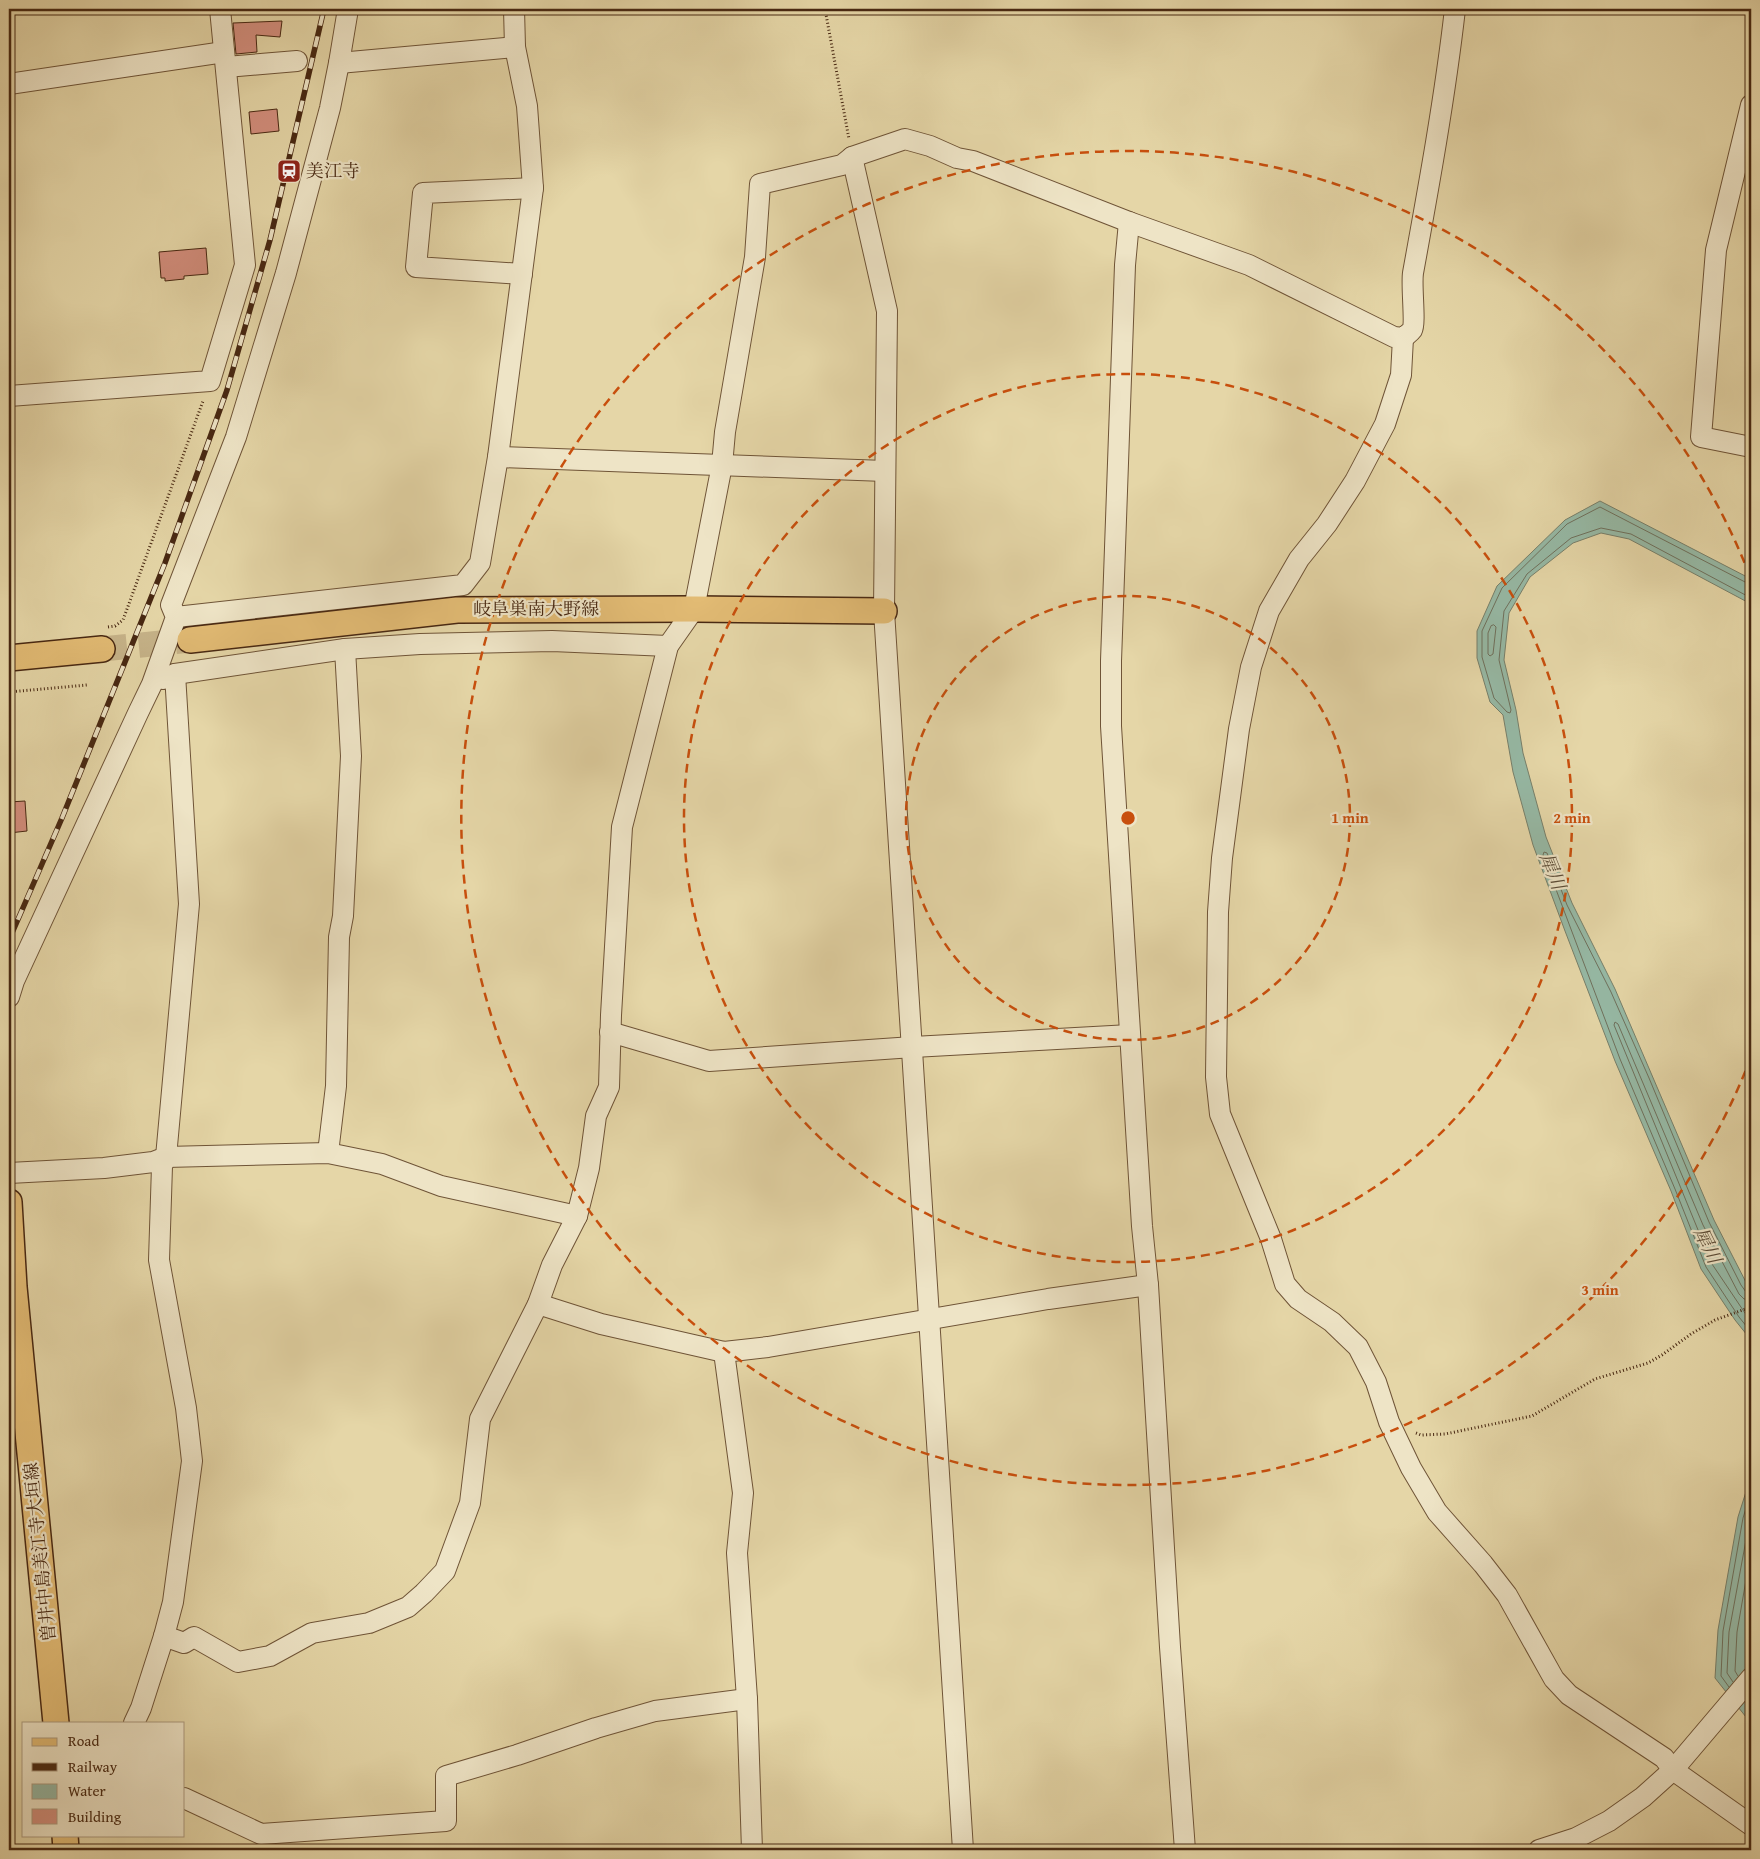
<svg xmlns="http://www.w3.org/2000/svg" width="1760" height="1859" font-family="'Gentium Book Plus','Noto Serif JP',serif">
  <rect width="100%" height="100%" fill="#e5d6a7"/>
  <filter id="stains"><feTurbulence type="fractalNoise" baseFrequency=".004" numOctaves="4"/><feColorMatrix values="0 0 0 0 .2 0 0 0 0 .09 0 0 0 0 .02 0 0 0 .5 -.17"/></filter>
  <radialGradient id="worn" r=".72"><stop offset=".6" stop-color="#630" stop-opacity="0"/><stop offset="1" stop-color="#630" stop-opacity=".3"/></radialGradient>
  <g fill="#96b9a5" stroke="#777f6a">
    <polygon points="1600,501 1751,579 1751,604 1629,539 1601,533 1573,543 1530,577 1509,613 1504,660 1516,710 1523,753 1546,837 1572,903 1615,989 1714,1220 1751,1292 1751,1340 1735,1320 1701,1269 1671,1191 1615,1061 1565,931 1533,845 1513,772 1503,715 1490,702 1477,658 1477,631 1497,586 1565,520"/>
    <polygon points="1751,1476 1751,1721 1746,1717 1715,1678 1718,1630 1738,1517"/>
  </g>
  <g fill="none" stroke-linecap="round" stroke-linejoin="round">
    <g stroke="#6f705c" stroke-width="1">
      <polyline points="1751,583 1747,583 1600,507 1567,524 1502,588 1482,631 1482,657 1494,698 1507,712 1510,713 1511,710 1499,660 1504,611 1527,574 1571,538 1601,528 1631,534 1751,598"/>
      <polygon points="1494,625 1496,627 1493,654 1490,656 1488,654 1488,633 1491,626"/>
      <polyline points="1751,1294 1746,1292 1741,1285 1709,1222 1649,1078 1611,992 1567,905 1547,853 1544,852 1543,855 1620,1059 1675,1189 1706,1267 1739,1317 1751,1332"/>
      <polyline points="1751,1300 1744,1299 1739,1294 1703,1225 1618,1024 1615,1022 1614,1025 1712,1264 1751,1322"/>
      <polyline points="1738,1676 1735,1671 1737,1632 1751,1551"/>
      <polyline points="1733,1682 1727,1673 1729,1632 1751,1513"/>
      <polyline points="1729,1687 1721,1676 1723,1631 1743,1518 1751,1492"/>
    </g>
  </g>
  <g fill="#d38e7d" stroke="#482812">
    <polygon points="282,21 280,37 256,35 257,52 236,54 233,23"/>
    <polygon points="277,109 279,131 251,134 249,112"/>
    <polygon points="206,248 208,274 184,276 184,279 165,281 165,278 161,278 159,252"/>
    <polygon points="25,801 27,831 9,833 9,802"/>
  </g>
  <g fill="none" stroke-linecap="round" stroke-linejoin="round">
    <polyline stroke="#c6b389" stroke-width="25" stroke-dasharray="25 12" stroke-linecap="butt" points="102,649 190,640"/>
    <g stroke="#6f5437" stroke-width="22">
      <g id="minor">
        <polyline points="339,63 515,47"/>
        <polyline points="226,67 297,61"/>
        <polyline points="9,84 224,52"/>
        <polyline points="1751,105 1716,250 1701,437 1751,447"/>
        <polyline points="852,157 887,311 884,611 963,1850"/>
        <polyline points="1129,222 1125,265 1111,661 1111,726 1142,1226 1148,1285 1170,1647 1185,1850"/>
        <polyline points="522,274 416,267 423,193 533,188"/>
        <polyline points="1403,338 1401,375 1385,424 1355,481 1327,524 1299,559 1269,611 1251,667 1239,729 1222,858 1218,912 1216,1077 1220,1114 1271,1239 1285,1284 1298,1299 1332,1322 1358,1347 1376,1382 1389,1422 1411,1468 1437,1512 1483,1564 1507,1595 1554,1679 1569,1695 1664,1758 1673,1770 1751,1825"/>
        <polyline points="9,396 210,381 245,265 220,9"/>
        <polyline points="498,457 885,471"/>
        <polyline points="176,617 463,585 480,563 498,457 533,188 527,106 515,47 514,9"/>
        <polyline points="163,679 175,674 345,649 420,644 552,641 668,646"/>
        <polyline points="9,997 14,981 138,713 152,684 176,617 171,605 236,437 286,273 330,108 339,63 348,9"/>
        <polyline points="610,1032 709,1061 913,1047 1130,1035"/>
        <polyline points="328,1153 336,1086 339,937 343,916 351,756 345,649"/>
        <polyline points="9,1173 104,1168 153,1162 166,1157 328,1153 382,1164 441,1186 577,1216"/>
        <polyline points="538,1304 601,1324 724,1352 768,1347 1048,1299 1148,1285"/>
        <polyline points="724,1352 743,1493 737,1553 747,1699 752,1850"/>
        <path d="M 164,1636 L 184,1643 L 194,1637 L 238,1662 L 270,1656 L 312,1633 L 369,1623 L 408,1607 L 424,1593 L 445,1571 L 470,1503 L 480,1419 L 538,1304 L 552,1265 L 577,1216 L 589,1168 L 596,1116 L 609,1087 L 611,1015 L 622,827 L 668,646 L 694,609 L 722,465 L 725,432 L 755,257 L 760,184 L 842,165 L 852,157 L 905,139 L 930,146 L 957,158 L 973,161 L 1129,222 L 1249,265 L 1394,337 L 1403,338 C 1406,335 1410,333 1412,330 C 1416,323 1411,286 1413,273 C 1429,185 1445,97 1455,9"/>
        <polyline points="134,1723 141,1708 164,1636 173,1602 192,1461 186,1408 159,1260 162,1166 166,1157 189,904 175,674"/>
        <polyline points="184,1798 261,1834 446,1821 446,1776 517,1755 596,1728 655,1711 747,1699"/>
        <polyline points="1539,1850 1576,1838 1609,1821 1643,1797 1673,1770 1751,1678"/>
      </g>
    </g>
    <g stroke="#482812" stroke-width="28">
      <g id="major">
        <polyline points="190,640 457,610 694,609 884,611"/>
        <polyline points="9,658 102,649"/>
        <polyline points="9,1202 14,1287 56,1723"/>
        <polyline points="65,1835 66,1850"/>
      </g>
    </g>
    <g stroke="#482812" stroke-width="3" stroke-dasharray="1 2.5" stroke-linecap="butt">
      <polyline points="825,9 849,139"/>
      <polyline points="108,627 115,626 123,620 203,401"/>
      <polyline points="9,692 87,685"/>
      <polyline points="1416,1433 1421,1435 1445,1434 1532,1416 1595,1379 1648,1363 1662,1355 1691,1334 1715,1320 1751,1307"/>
    </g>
    <use href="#minor" stroke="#eee4c6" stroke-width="20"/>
    <use href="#major" stroke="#e2bb74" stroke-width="25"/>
    <g stroke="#482812" stroke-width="5.5">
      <polyline id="rail" points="9,940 62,818 165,563 227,390 270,240 324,9"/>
    </g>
    <use href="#rail" stroke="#eee4c6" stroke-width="4" stroke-dasharray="11" stroke-linecap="butt"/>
  </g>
  <g fill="none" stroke="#c84f0d" stroke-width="2.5" stroke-dasharray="9 6">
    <circle cx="1128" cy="818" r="222"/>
    <circle cx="1128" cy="818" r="444"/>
    <path d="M1751 1057A667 667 0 1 1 1751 579"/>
  </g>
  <defs>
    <g id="station-square" transform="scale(1.25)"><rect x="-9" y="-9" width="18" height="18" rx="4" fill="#8f2418" stroke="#eee4c6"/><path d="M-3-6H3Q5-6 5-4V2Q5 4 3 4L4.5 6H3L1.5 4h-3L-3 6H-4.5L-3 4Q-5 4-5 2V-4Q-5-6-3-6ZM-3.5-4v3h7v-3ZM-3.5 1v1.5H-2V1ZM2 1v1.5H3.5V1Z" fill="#fff"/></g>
  </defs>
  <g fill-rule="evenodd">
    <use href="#station-square" x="289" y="171"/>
  </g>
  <g text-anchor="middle" stroke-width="4.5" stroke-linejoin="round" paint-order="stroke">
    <g font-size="18" fill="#482812" stroke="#eee4c6" text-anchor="start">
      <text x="306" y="177">美江寺</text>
    </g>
    <g font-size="18" fill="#482812" stroke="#eee4c6">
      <text x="536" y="615">岐阜巣南大野線</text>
      <text transform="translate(40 1552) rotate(-96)" y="6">曽井中島美江寺大垣線</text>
    </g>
    <g font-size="19" font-style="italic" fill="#5c4c37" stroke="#eee4c6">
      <text transform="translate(1553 871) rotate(68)" y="7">犀川</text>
      <text transform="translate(1708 1245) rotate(64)" y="7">犀川</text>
    </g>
  </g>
  <circle cx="1128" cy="818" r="8" fill="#c84f0d" stroke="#eee4c6" stroke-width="2.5"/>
  <g font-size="15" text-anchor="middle" font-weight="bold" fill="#c84f0d" stroke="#eee4c6" stroke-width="4.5" stroke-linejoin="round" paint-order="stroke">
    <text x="1350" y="823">1 min</text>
    <text x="1572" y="823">2 min</text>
    <text x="1600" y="1295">3 min</text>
  </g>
  <rect width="1760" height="1859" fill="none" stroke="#e5d6a7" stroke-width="30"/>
  <rect x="10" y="10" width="1740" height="1839" fill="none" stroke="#482812" stroke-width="2.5"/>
  <rect x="15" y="15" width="1730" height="1829" fill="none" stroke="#482812"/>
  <rect x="22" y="1722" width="162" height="115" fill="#eee4c6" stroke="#ac997e"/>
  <rect x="32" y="1738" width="25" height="8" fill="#e2bb74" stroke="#ac997e"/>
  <text x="68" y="1746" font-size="15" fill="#482812">Road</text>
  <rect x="32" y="1763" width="25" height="8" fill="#482812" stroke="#ac997e"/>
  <text x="68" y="1772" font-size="15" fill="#482812">Railway</text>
  <rect x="32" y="1784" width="25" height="15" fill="#96b9a5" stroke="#ac997e"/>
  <text x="68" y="1796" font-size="15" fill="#482812">Water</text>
  <rect x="32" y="1809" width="25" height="15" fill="#d38e7d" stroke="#ac997e"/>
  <text x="68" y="1822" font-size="15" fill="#482812">Building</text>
  <rect width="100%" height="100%" filter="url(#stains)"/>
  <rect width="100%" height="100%" fill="url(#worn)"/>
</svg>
